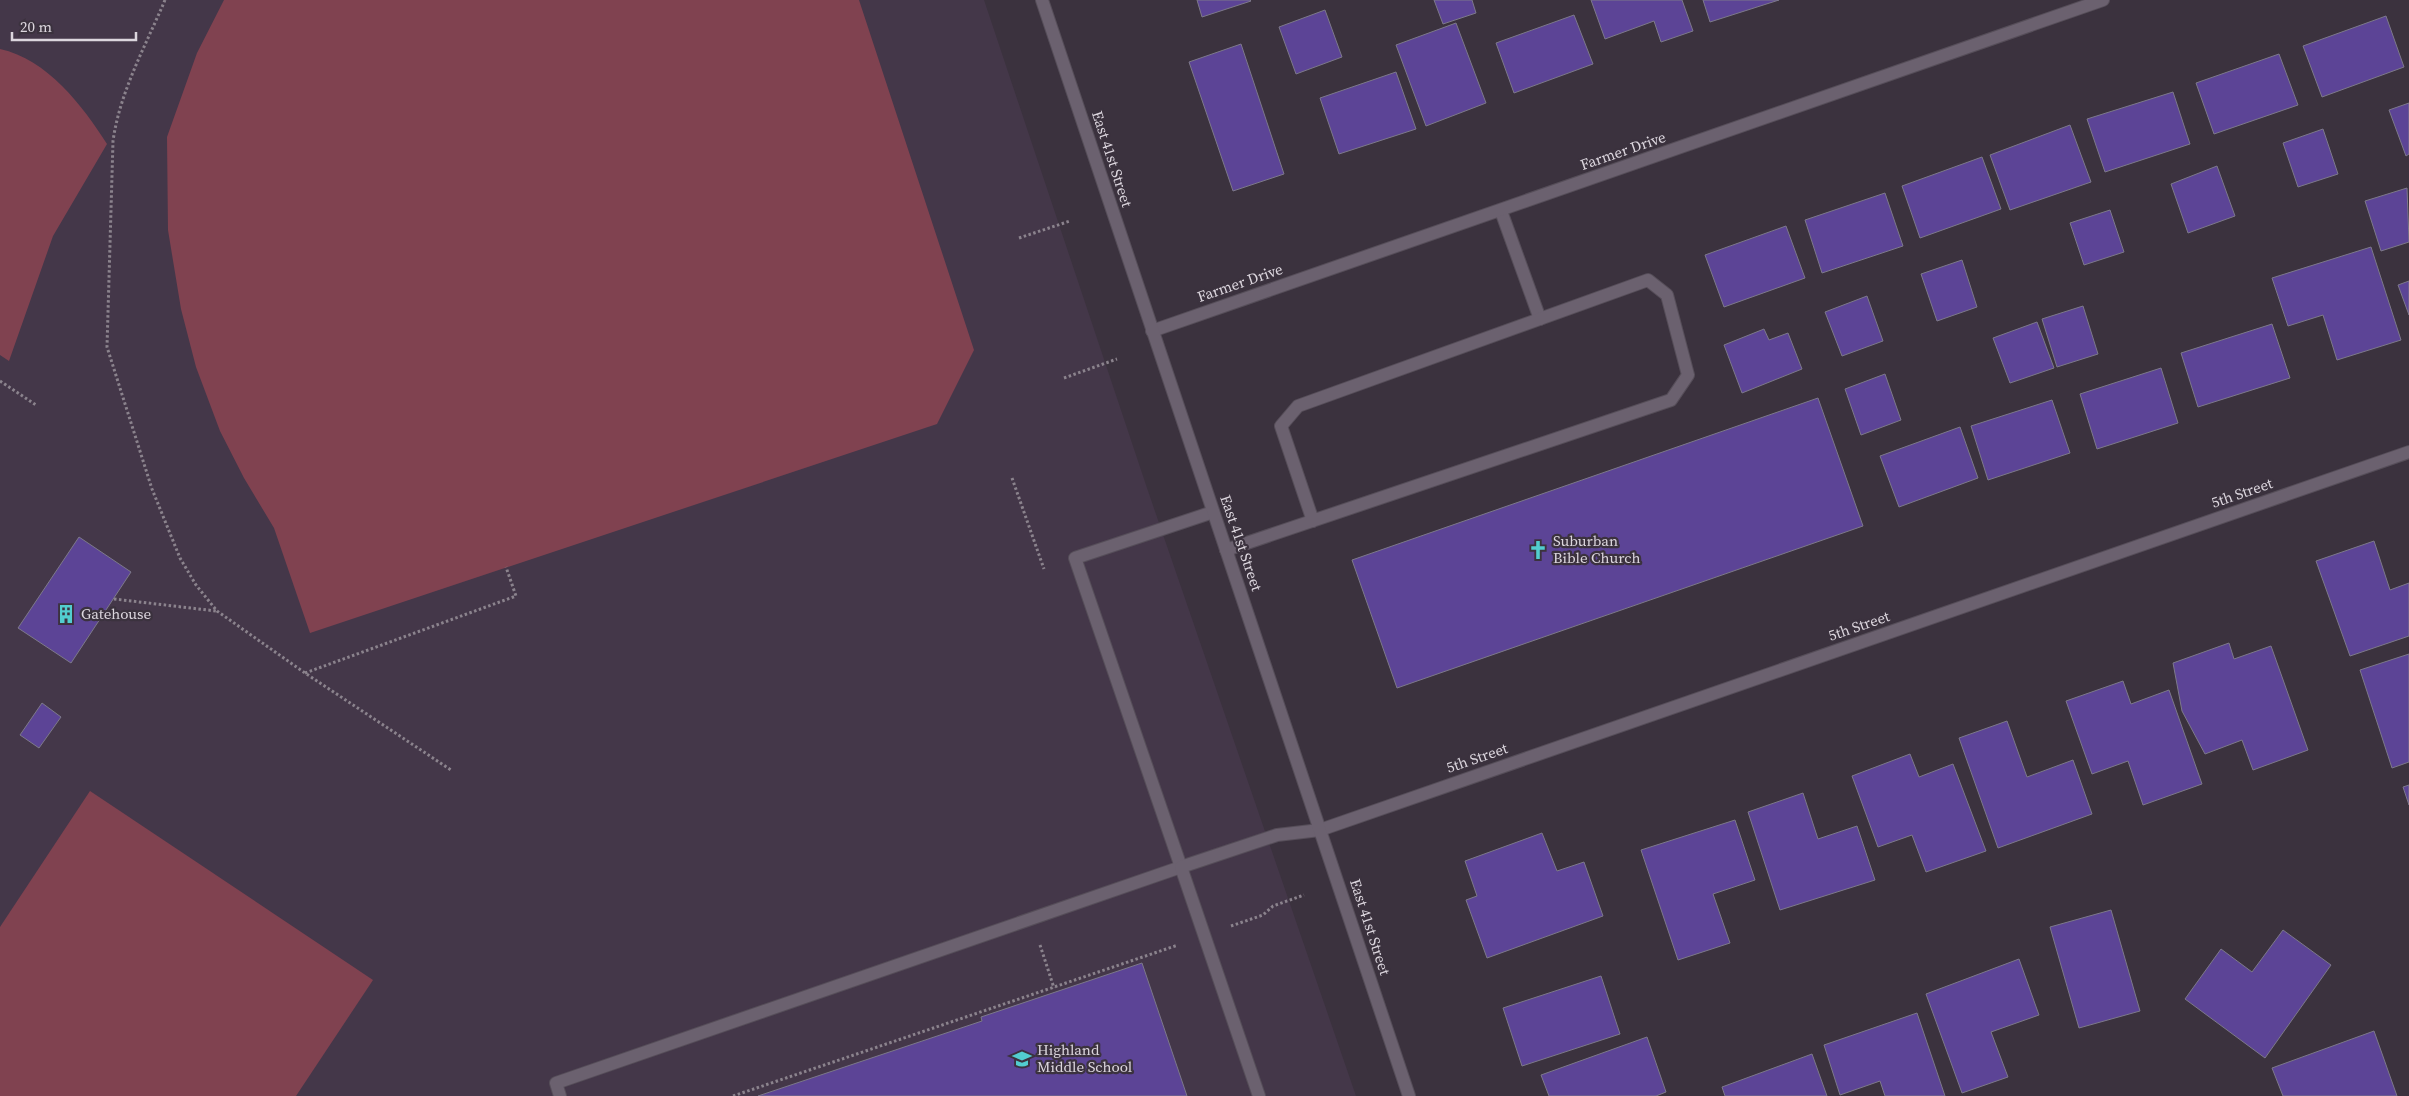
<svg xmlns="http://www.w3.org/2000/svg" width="2409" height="1096" font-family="'Source Serif 4',serif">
  <rect width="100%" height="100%" fill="#3b323e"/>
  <polygon fill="#443749" points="0,0 984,0 1147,488 1356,1096 0,1096"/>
  <g fill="#804250">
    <polygon points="224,0 859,0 974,350 937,424 310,633 274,528 244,478 220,431 196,367 181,309 168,230 167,137 197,53"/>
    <path d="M 0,49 C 47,59 83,106 107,144 L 53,236 L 9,361 L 0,355 Z"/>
    <polygon points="90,791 373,980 296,1096 0,1096 0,927"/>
  </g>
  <g fill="#5c4496" stroke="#7d798a">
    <polygon points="1197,0 1250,0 1251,1 1202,17"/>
    <polygon points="1434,0 1472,0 1476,13 1443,24"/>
    <polygon points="1591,0 1682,0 1693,31 1661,42 1654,21 1605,39"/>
    <polygon points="1703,0 1779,0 1710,22"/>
    <polygon points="1325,10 1342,57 1296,74 1279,27"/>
    <polygon points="1574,15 1593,64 1514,93 1496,43"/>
    <polygon points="2386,16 2404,67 2322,97 2303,46"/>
    <polygon points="1456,23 1486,103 1426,126 1396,45"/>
    <polygon points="1241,44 1284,174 1233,191 1189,62"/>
    <polygon points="2279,54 2298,105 2214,134 2196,83"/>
    <polygon points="1396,72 1416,129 1339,154 1320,98"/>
    <polygon points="2173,92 2190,144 2105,172 2087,119"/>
    <polygon points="2409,103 2409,154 2406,156 2389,110"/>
    <polygon points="2070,125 2091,182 2010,210 1990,155"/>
    <polygon points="2323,129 2338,174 2298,187 2283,143"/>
    <polygon points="1982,157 2001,209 1920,238 1902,186"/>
    <polygon points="2217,166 2235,216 2188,233 2171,184"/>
    <polygon points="2407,188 2409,242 2381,251 2365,201"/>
    <polygon points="1885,193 1903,246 1822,273 1805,220"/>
    <polygon points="2110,210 2124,252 2084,265 2070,223"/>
    <polygon points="1786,226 1805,278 1724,307 1705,255"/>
    <polygon points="2371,247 2401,340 2337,360 2323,315 2288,326 2272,278"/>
    <polygon points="1962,260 1977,307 1937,321 1921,274"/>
    <polygon points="2409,281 2409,315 2398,285"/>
    <polygon points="1867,296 1883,341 1842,356 1825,312"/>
    <polygon points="2083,306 2098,354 2057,367 2042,319"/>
    <polygon points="2037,322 2054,368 2010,383 1993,338"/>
    <polygon points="2272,324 2290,378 2198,407 2181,353"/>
    <polygon points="1764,329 1769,340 1788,333 1802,369 1742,393 1724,345"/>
    <polygon points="2161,368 2178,423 2097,449 2080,394"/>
    <polygon points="1885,374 1901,420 1861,435 1845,389"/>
    <polygon points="1818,398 1863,526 1397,688 1352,560"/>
    <polygon points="2052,400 2070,453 1988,480 1971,426"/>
    <polygon points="1960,427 1978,478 1899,507 1880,456"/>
    <polygon points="79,537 131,572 71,663 18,628"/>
    <polygon points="2374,541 2390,590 2409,583 2409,636 2350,656 2316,561"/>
    <polygon points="2229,643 2234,659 2271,646 2308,750 2253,770 2242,740 2205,754 2182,711 2173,663"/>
    <polygon points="2409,654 2409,762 2392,768 2360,670"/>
    <polygon points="2123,681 2131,704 2169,690 2202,784 2143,805 2128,761 2092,774 2066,701"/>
    <polygon points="42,703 61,717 39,748 20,735"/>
    <polygon points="2007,721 2027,777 2073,760 2092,814 1998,848 1959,738"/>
    <polygon points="1910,754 1919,777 1953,764 1986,851 1926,872 1912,835 1878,847 1852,776"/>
    <polygon points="2409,785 2409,805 2403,787"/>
    <polygon points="1803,793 1818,839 1857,826 1875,880 1780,910 1748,812"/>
    <polygon points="1735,820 1755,880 1713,894 1730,943 1678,960 1641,850"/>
    <polygon points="1542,833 1557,871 1584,862 1603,916 1487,958 1466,900 1477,896 1465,861"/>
    <polygon points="2111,910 2140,1011 2079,1028 2050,927"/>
    <polygon points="2283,930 2331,965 2265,1058 2185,999 2221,949 2252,972"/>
    <polygon points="2019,959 2039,1015 1991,1032 2008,1077 1962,1093 1926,994"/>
    <polygon points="1142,963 1187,1096 758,1096 982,1021 981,1017"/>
    <polygon points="1601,976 1620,1034 1522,1066 1503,1008"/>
    <polygon points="1917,1013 1945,1096 1885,1096 1880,1081 1840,1095 1824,1045"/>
    <polygon points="2374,1031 2397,1096 2283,1096 2272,1068"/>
    <polygon points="1647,1037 1666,1092 1656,1096 1549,1096 1541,1075"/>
    <polygon points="1812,1054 1827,1096 1725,1096 1722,1087"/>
  </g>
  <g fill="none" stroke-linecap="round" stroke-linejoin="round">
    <g stroke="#564e59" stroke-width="14">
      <g id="lane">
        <polyline points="1501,211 1540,319"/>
        <polyline points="1226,550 1671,400 1688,375 1667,295 1648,280 1298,406 1281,426 1313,521"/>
        <polyline points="560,1096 556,1083 1181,867 1075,558 1213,512"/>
        <polyline points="1259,1096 1181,867 1277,835 1320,830"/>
      </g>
    </g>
    <g stroke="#564e59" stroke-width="14">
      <g id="street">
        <polyline points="1152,331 2103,0"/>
        <polyline points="1320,830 2409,452"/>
      </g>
    </g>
    <g stroke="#564e59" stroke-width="14">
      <polyline id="secondary" points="1042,0 1409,1096"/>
    </g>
    <g stroke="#8b838d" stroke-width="3" stroke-dasharray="2.5 2.5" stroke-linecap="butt">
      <path d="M 165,0 C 146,45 120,91 113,141 L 107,347 L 152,489 L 180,558 L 196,585 L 217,611 L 305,673 L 451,770"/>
      <polyline points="1019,238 1070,221"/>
      <polyline points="1064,378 1117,359"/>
      <polyline points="0,381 36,405"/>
      <polyline points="1012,478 1044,569"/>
      <polyline points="114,599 216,611"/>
      <polyline points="305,673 516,596 506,567"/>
      <polyline points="1231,926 1263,915 1273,906 1304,895"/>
      <polyline points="1040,945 1054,988"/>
      <polyline points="733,1096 1178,945"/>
    </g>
    <use href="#lane" stroke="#6b616f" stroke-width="12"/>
    <use href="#street" stroke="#6b616f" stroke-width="12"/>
    <use href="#secondary" stroke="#6b616f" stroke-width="12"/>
  </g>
  <defs>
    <g id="church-bare" transform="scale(1.5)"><path d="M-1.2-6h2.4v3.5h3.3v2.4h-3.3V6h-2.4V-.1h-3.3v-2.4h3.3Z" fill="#52cdcf" stroke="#3b323e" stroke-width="2.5" paint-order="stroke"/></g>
    <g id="building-bare" transform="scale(1.5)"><path d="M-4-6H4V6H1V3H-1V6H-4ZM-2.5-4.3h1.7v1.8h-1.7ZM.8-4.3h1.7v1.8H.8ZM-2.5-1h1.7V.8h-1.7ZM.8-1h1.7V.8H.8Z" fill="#52cdcf" stroke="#3b323e" stroke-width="2.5" paint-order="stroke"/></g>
    <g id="school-bare" transform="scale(1.5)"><path d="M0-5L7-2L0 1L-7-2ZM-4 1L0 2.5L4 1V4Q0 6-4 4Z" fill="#52cdcf" stroke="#3b323e" stroke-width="2.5" paint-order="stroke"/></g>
  </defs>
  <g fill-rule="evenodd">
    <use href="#church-bare" x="1538" y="550"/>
    <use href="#building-bare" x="66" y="614"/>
    <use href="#school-bare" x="1022" y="1059"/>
  </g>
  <g text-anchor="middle" stroke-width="4.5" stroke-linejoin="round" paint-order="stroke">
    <g font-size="15" fill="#dcd6de" stroke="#3b323e">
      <text transform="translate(1623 151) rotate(-19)" y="5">Farmer Drive</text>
      <text transform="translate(1112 159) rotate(72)" y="5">East 41st Street</text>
      <text transform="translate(1240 283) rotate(-19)" y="5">Farmer Drive</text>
      <text transform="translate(2242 493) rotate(-19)" y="5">5th Street</text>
      <text transform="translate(1241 543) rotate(71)" y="5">East 41st Street</text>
      <text transform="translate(1859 626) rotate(-19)" y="5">5th Street</text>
      <text transform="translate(1477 758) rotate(-19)" y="5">5th Street</text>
      <text transform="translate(1370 927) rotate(72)" y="5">East 41st Street</text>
    </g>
    <g font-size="15" fill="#dcd6de" stroke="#3b323e" text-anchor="start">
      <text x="1553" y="546">Suburban<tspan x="1553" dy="17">Bible Church</tspan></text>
      <text x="81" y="619">Gatehouse</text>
      <text x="1037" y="1055">Highland<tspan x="1037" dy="17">Middle School</tspan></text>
    </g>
  </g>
  <path d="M12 32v8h124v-8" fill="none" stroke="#dcd6de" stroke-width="2.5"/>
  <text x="20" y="32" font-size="15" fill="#dcd6de" stroke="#3b323e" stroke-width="4" paint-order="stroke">20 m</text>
</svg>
